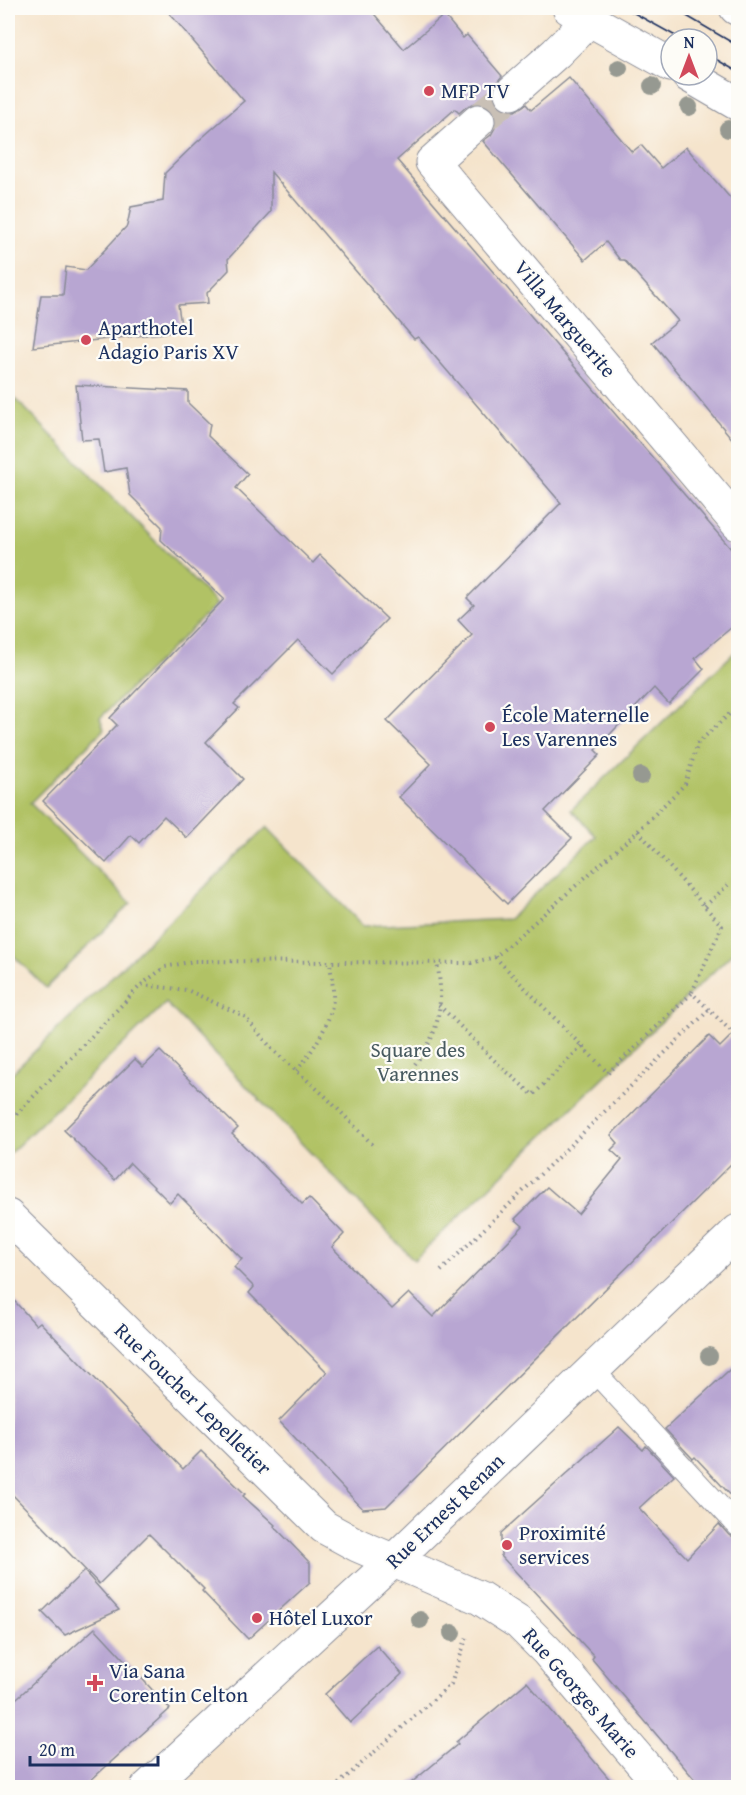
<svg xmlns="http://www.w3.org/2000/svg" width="746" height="1795" font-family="'Gentium Book Plus',serif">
  <rect width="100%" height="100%" fill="#fdfcf7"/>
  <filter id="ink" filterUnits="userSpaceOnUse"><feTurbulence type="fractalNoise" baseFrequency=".0167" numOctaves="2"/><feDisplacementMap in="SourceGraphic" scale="12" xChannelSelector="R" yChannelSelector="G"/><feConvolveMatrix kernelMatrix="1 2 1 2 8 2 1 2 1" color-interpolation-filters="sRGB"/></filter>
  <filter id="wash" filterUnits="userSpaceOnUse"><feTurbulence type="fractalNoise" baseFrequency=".008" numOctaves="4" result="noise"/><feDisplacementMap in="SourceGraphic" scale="24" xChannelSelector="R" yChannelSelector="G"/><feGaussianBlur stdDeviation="1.35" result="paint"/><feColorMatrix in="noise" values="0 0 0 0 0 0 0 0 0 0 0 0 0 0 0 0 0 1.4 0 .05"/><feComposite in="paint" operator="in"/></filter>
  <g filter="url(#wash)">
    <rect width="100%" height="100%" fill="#f5e4cc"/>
    <g fill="#b1c265" stroke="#667862" stroke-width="1.5">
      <polygon points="8,391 217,604 100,718 104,729 30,803 131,903 46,988 8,950"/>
      <polygon points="738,649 738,742 733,748 738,755 738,948 414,1260 166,1003 8,1155 8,1077 267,827 363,926 509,919 596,836 571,810"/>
    </g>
    <g id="blocks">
      <g fill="#b8a6d2">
        <polygon points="165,8 369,8 404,49 444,15 463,38 467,35 502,76 493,87 493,96 497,105 505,111 515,111 526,104 531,110 569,78 632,152 641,145 661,168 686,147 738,207 738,446 652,342 678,321 624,260 620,260 606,242 585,260 483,141 491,135 496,126 496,117 492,108 483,103 475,103 466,107 459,113 455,109 397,160 738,557 738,622 695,658 704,669 669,704 654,688 595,750 600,755 545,811 572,838 507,904 399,797 431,764 387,721 472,635 458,620 474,605 467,598 561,503 418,337 414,339 271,172 271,212 228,259 229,270 207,293 208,303 178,305 182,331 33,347 41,295 63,295 66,267 86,270 127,226 131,207 163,201 165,173 196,143 244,101"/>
        <polygon points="76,385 188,391 188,403 210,424 208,436 248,474 236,488 313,563 320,555 387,619 333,674 298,640 234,704 239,708 206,742 243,779 187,838 164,816 139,843 131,835 106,863 43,801 117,725 110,718 224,599 161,540 162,527 130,495 126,468 104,472 99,439 82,440"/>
        <polygon points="738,1029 738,1157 386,1507 363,1509 279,1421 327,1372 249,1293 254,1287 234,1267 242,1259 178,1194 170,1203 130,1163 115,1180 64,1130 135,1059 143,1067 160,1051 238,1128 232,1134 302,1204 309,1198 344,1234 332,1247 392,1309 409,1293 433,1317 523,1226 515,1219 547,1187 578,1214 622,1160 611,1150 618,1143 611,1135 709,1036 720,1047"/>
        <polygon points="8,1294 36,1325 40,1322 183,1469 201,1451 245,1494 243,1496 275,1525 274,1526 310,1563 310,1582 248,1639 202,1591 204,1589 149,1534 99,1584 8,1490"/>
        <polygon points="738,1362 738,1508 736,1505 738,1503 695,1457 693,1459 665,1429"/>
        <polygon points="619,1427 643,1450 646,1446 674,1476 639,1508 687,1558 719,1524 729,1535 738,1538 738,1788 702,1788 592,1659 594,1656 501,1556 501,1533"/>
        <polygon points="84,1571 119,1610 65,1635 42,1612"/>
        <polygon points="95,1628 170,1709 82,1788 8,1788 8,1706"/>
        <polygon points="377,1646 402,1674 350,1723 325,1694"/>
        <polygon points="527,1682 617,1788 405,1788 458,1744 456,1742"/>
      </g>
    </g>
  </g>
  <g filter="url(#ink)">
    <use href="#blocks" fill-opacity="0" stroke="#888a95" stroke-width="1.5"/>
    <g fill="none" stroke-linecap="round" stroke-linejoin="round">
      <polyline stroke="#c9c0b6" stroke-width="33" stroke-dasharray="33 16" stroke-linecap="butt" points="478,121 511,93"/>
      <g stroke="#888a95" stroke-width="23">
        <polyline id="lane" points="593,1370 738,1526"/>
      </g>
      <g stroke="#888a95" stroke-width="35">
        <g id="street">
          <polyline points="511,93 556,53 590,19"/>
          <polyline points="478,121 432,162 738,524"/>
          <polyline points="8,1216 324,1527 357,1545 480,1598 519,1623 547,1651 663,1788"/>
        </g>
      </g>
      <g stroke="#888a95" stroke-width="35">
        <g id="secondary">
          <polyline points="569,8 671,65"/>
          <polyline points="736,8 738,9"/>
          <polyline points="688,75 738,104"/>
        </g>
      </g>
      <g stroke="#888a95" stroke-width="35">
        <polyline id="primary" points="147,1788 394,1560 738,1231"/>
      </g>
      <g stroke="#888a95" stroke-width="4" stroke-dasharray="1.5 4.5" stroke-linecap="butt">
        <polyline points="638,831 722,926 692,992"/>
        <polyline points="705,906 728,885"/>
        <polyline points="495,957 608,1073 692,993 734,1034"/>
        <polyline points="142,985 187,990 244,1016 274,1051 325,1096 373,1145"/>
        <polyline points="439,1005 498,1064 533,1095 582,1046"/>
        <path d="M 415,1064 C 420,1057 426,1049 430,1041 C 442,1017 442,988 437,963"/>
        <path d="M 297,1071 C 313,1049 329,1028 333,1000 C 334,988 331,974 330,962"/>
        <polyline points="8,1123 141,985 165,967 194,961 471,963 495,957 638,831 685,784 698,743 738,706"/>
        <polyline points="441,1271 709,1010"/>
        <polyline points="334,1788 451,1684 467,1636"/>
      </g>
      <use href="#lane" stroke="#fff" stroke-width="21"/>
      <use href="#street" stroke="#fff" stroke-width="33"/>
      <use href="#secondary" stroke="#fff" stroke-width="33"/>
      <use href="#primary" stroke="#fff" stroke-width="33"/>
      <g stroke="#1b2f5e" stroke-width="1.5">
        <polyline points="625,8 681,39"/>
        <polyline points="673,8 738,46"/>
        <polyline points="707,54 738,72"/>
      </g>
    </g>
    <g fill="#969991">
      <circle cx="619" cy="68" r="9"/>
      <circle cx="652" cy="86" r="9"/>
      <circle cx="689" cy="107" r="9"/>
      <circle cx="728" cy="129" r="9"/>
      <circle cx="641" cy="776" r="9"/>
      <circle cx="709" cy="1356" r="9"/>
      <circle cx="420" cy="1620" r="9"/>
      <circle cx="452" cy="1633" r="9"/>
    </g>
  </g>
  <g fill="#d1495b" stroke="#fdfcf7" stroke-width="2">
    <circle cx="429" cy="91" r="6"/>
    <circle cx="86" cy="340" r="6"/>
    <circle cx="490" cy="727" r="6"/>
    <circle cx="507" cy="1545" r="6"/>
    <circle cx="257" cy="1618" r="6"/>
    <path d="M92 1674h6v6h6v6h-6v6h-6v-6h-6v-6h6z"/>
  </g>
  <g text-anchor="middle" stroke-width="4.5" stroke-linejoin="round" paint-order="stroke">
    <g font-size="21" fill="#1b2f5e" stroke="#fdfcf7" text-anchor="start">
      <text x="441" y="98">MFP TV</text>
      <text x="98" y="335">Aparthotel<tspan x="98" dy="24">Adagio Paris XV</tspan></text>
      <text x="502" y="722">École Maternelle<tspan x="502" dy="24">Les Varennes</tspan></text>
      <text x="519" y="1540">Proximité<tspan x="519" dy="24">services</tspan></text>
      <text x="269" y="1625">Hôtel Luxor</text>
      <text x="109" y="1678">Via Sana<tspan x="109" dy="24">Corentin Celton</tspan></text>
    </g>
    <g font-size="21" fill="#1b2f5e" stroke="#fdfcf7">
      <text transform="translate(565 319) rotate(50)" y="7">Villa Marguerite</text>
      <text transform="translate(193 1399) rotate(44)" y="7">Rue Foucher Lepelletier</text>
      <text transform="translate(445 1511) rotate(-44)" y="7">Rue Ernest Renan</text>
      <text transform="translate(581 1693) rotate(49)" y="7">Rue Georges Marie</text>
    </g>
    <g font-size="21" fill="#485b60" stroke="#fdfcf7">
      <text x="418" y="1057">Square des<tspan x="418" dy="24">Varennes</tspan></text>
    </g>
  </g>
  <rect width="746" height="1795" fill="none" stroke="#fdfcf7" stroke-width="30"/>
  <g transform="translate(689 57)"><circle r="28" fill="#fdfcf7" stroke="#a3aaba" stroke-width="1.5"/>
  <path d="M0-4.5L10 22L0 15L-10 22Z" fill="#d1495b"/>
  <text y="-9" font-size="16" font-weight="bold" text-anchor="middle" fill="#1b2f5e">N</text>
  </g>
  <path d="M30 1756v9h128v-9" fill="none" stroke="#1b2f5e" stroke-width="3"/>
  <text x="39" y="1756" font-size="18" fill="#1b2f5e" stroke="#fdfcf7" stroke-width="4.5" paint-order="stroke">20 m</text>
</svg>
